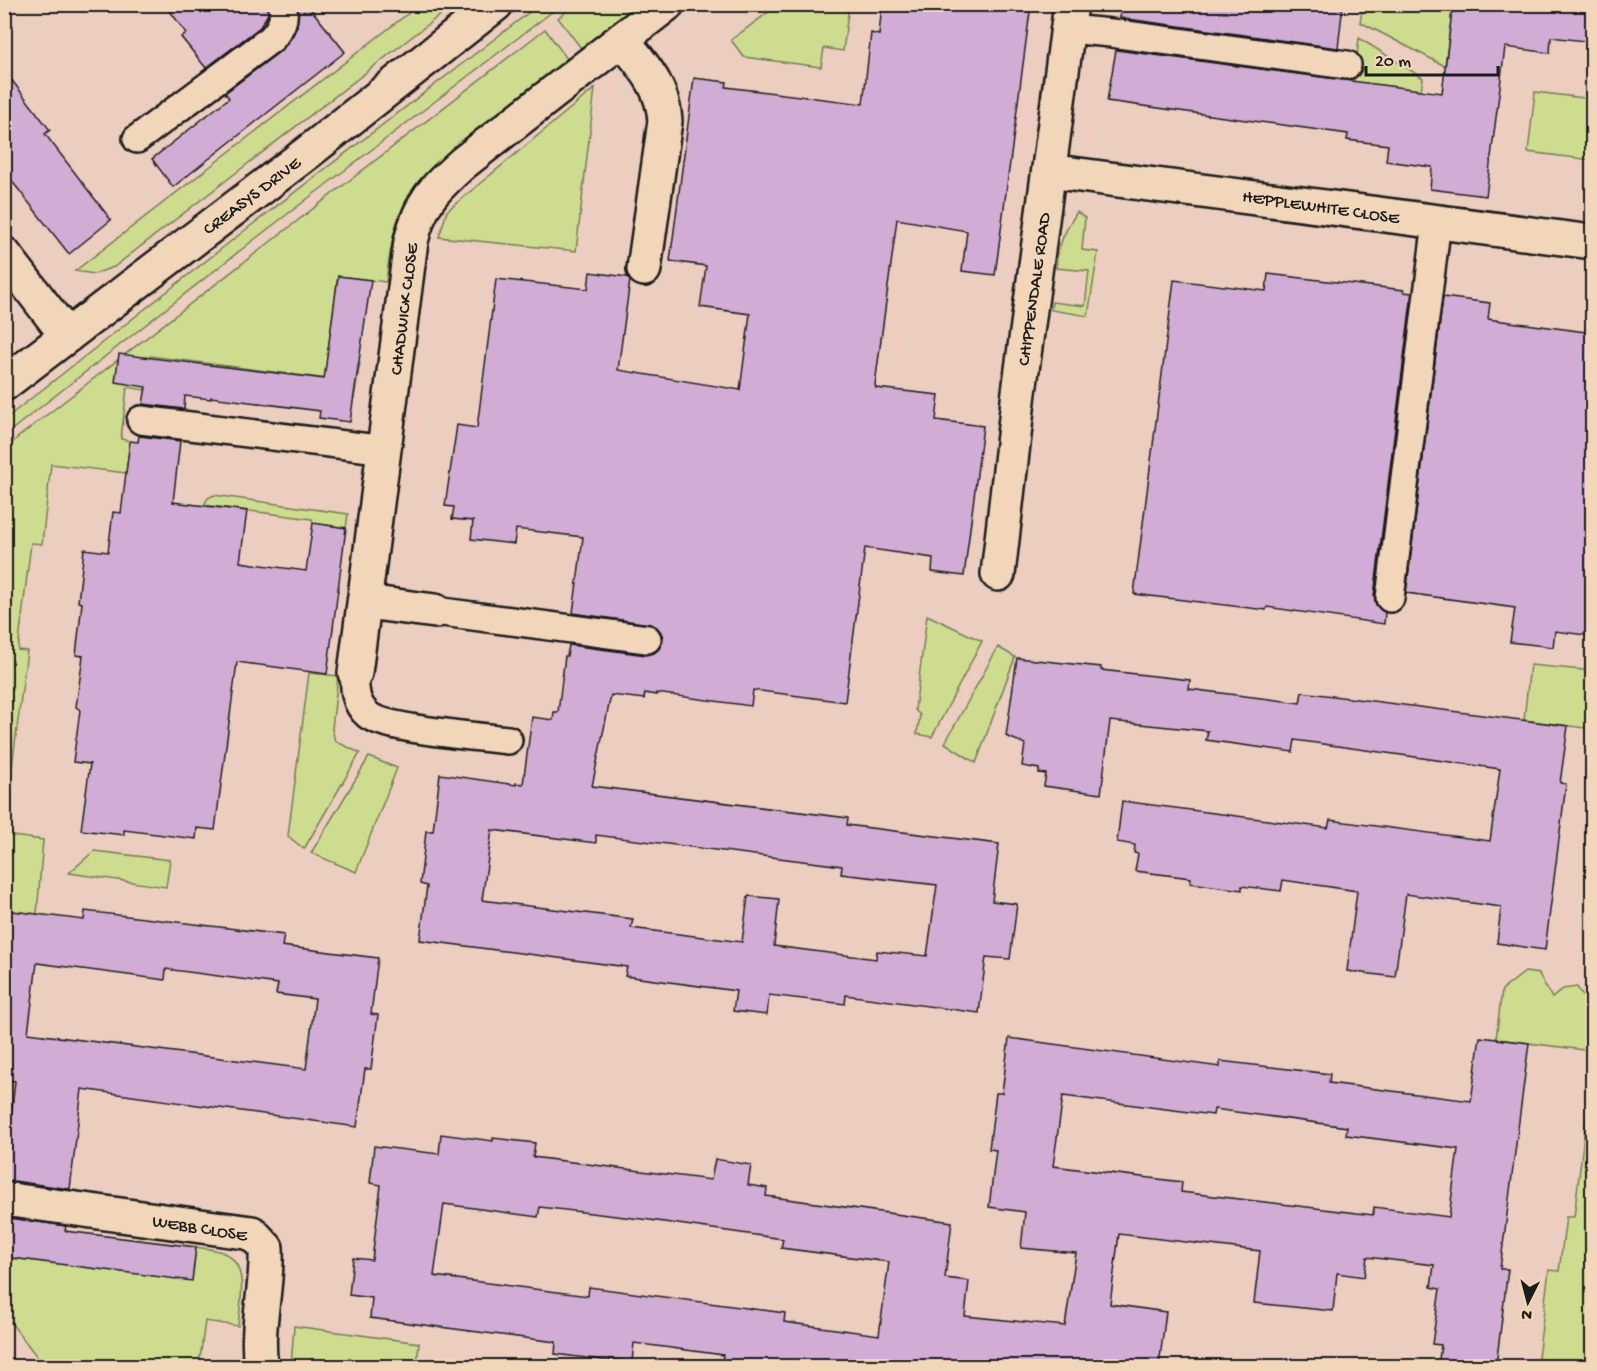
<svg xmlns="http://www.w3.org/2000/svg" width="1597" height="1371" font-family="'Gochi Hand',sans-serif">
  <rect width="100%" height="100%" fill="#ebcebf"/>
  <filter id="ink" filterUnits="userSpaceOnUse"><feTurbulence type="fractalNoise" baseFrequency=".0167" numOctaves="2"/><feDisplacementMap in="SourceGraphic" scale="12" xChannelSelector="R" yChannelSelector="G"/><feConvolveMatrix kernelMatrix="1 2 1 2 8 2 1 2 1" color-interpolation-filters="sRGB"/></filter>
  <g filter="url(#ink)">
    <g fill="#cedc8f" stroke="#757c56" stroke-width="1.5">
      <polygon points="540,4 561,5 251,242 5,435 5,419 244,231"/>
      <polygon points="576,4 638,4 638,5 581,48 558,18"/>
      <polygon points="419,5 453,5 114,267 94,274 75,271"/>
      <polygon points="778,5 849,5 843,51 824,48 821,67 744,57 731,40"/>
      <polygon points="1363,5 1453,5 1445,66 1360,22"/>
      <path d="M 545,29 L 568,60 L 420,180 C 394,212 391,242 386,282 L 338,276 L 327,358 L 360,363 L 354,398 L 349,408 L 329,379 L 150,356 L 145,390 L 127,387 L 121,439 L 130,441 L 126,473 L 51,464 L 42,544 L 31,543 L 18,650 L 27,651 L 5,821 L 5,451 L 17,438 Z"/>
      <polygon points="1359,38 1423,78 1421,90 1354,82"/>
      <polygon points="595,88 576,251 439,237 447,211"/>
      <polygon points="1535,92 1592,99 1592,160 1528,152"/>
      <path d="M 1077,212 L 1085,218 L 1082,250 L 1098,252 L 1088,316 L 1051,310 L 1052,302 L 1085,306 L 1089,271 L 1056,268 C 1057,246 1065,229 1077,212 Z"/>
      <polygon points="214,495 348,514 346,528 313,523 312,519 204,505 208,498"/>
      <polygon points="927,615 982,641 932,737 917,734 920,715 915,710"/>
      <polygon points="998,647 1015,657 976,763 945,743"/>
      <polygon points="1530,665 1583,670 1592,674 1592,729 1524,720"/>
      <polygon points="309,673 338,676 332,729 335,741 360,753 304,849 288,836"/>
      <polygon points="369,757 397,768 356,872 311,853"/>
      <polygon points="5,835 43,840 37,914 5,910"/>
      <polygon points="94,851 170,860 166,887 69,873"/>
      <polygon points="1525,972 1539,974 1552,998 1563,989 1577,987 1587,1002 1592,1003 1592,1051 1496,1039 1502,990"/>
      <polygon points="1592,1069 1592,1366 1537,1366 1549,1270 1559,1271 1566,1217 1574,1217"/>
      <path d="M 196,1247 C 205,1249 215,1249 224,1253 C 250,1265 240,1304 238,1326 L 205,1321 L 199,1366 L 44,1366 L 5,1315 L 4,1257 L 192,1279 Z"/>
      <polygon points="294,1326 419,1343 417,1366 291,1366"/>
    </g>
    <g fill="#d1add6" stroke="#1c1c1c" stroke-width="1.5" fill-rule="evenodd">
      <polygon points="165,4 267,4 268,14 260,27 206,68 181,37 186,33"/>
      <polygon points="298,4 307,4 345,52 173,187 152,159 229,98 225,93 283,49 297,27"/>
      <path d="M 882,4 L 1031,4 L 995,275 L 962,271 L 967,231 L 897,219 L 875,385 L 876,388 L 939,395 L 936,420 L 983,426 L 964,576 L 932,572 L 933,558 L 865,548 L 845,702 L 753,690 L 751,706 L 656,693 L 656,695 L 645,693 L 644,699 L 611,695 L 592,786 L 848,818 L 847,825 L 999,844 L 992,901 L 1017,904 L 1010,959 L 986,957 L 979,1013 L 846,995 L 845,1004 L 769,995 L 767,1015 L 733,1011 L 736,991 L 625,976 L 627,967 L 420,940 L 427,886 L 420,884 L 426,831 L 433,831 L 440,774 L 516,785 L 516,783 L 523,784 L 532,717 L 553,720 L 554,712 L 558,712 L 565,656 L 567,656 L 569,645 L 646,655 L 654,653 L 659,649 L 663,640 L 662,634 L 657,627 L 650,624 L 573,613 L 583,537 L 516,529 L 514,544 L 471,539 L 473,521 L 452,519 L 454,507 L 445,506 L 457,425 L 477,428 L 496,279 L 588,289 L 590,272 L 627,277 L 630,280 L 618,370 L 740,390 L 750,314 L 700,307 L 706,266 L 670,261 L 694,78 L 727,82 L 726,87 L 863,104 L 871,33 L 879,35 ZM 492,830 L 596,843 L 596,835 L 842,866 L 841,874 L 937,885 L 927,956 L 877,951 L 876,959 L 774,946 L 779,899 L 748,896 L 742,942 L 631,928 L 633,919 L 482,900 Z"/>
      <polygon points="1122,4 1343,4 1338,48 1120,18"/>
      <polygon points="1453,4 1593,4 1593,42 1551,37 1550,53 1505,47 1486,196 1430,189 1432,167 1386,161 1388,145 1347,140 1348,134 1107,101 1116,50 1442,93"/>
      <polygon points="4,70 50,130 45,134 111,220 69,254 4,171"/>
      <polygon points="1268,274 1404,290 1404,292 1412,293 1374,596 1376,605 1385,612 1384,624 1267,607 1266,610 1134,594 1174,280 1266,291"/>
      <polygon points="338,276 371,280 350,422 319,418 320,411 211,397 211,399 185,396 184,409 143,404 146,387 115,382 119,354 324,379"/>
      <polygon points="1443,297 1490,303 1488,319 1593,333 1593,636 1555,631 1553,647 1510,642 1515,608 1406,593"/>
      <polygon points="139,436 180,441 173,502 247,511 240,562 306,571 313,523 346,528 327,674 237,662 215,830 197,828 196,839 124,830 124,835 81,830 90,764 73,762 80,710 76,707 83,656 76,655 82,603 78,602 84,549 108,552 113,512 121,513 130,441 138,442"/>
      <polygon points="1017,658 1101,667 1101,670 1190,680 1189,689 1300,703 1302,692 1568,726 1560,783 1566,784 1545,950 1497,943 1501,907 1406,894 1395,977 1347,971 1357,891 1283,880 1281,891 1242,886 1242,890 1190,883 1191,878 1135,871 1138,854 1134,853 1135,845 1117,842 1122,801 1328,828 1330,820 1490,841 1500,769 1295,740 1293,752 1206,740 1208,731 1110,721 1101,794 1044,786 1046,774 1039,773 1039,769 1022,766 1025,744 1006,736"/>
      <path d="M 4,910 L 84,920 L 85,911 L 228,928 L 284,935 L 282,946 L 378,958 L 371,1014 L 378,1015 L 371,1069 L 365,1069 L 357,1127 L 82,1089 L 70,1189 L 14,1181 L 4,1182 L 15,1081 L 4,1080 ZM 37,963 L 165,980 L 166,969 L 278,984 L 276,994 L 315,999 L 306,1069 L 28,1033 Z"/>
      <path d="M 1480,1037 L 1529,1043 L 1500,1269 L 1508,1269 L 1496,1366 L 1438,1366 L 1441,1345 L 1432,1344 L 1440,1289 L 1431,1287 L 1434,1265 L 1367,1257 L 1364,1277 L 1337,1273 L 1333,1311 L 1254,1303 L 1260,1251 L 1119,1234 L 1110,1304 L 1166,1312 L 1159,1366 L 721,1366 L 723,1355 L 634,1343 L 632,1362 L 610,1359 L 610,1361 L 555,1354 L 556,1342 L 370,1318 L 372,1298 L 349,1295 L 353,1258 L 372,1260 L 381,1185 L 370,1183 L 374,1146 L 439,1154 L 441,1134 L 493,1141 L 493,1138 L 535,1143 L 533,1157 L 711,1180 L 715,1159 L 751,1165 L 748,1185 L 767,1188 L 766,1196 L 952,1222 L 945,1278 L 969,1281 L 965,1316 L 1065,1326 L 1076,1253 L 1021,1248 L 1025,1212 L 989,1207 L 996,1150 L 989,1149 L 996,1093 L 1002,1093 L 1009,1038 L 1220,1067 L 1220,1061 L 1330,1074 L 1329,1083 L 1471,1101 ZM 1063,1096 L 1213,1115 L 1214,1109 L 1347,1127 L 1346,1135 L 1458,1149 L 1449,1217 L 1374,1207 L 1373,1215 L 1181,1192 L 1182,1182 L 1053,1166 ZM 444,1204 L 538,1217 L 540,1207 L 650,1220 L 783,1239 L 781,1248 L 889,1262 L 879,1335 L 784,1322 L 785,1313 L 589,1287 L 588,1296 L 434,1276 Z"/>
      <polygon points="4,1217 66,1226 65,1231 196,1247 192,1281 4,1257"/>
    </g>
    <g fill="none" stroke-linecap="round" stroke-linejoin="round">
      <g stroke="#1c1c1c" stroke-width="32">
        <g id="service">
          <polyline points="1068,29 1111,33 1347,65"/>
          <path d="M 137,139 L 271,39 C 281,28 286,19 282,4"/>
          <polyline points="141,420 386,450"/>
          <polyline points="1390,598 1437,222"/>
          <polyline points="435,611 647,639"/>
          <path d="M 355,673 C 354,689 355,704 368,715 C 385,729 481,737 508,740"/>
        </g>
      </g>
      <g stroke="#1c1c1c" stroke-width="38">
        <g id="minor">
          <path d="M 622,39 C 643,66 663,86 665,121 L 644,269"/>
          <polyline points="1049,171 1592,242"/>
          <polyline points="4,254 67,336"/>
          <polyline points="998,574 1019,392 1071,4"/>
          <polyline points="366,602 435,611"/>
          <path d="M 355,673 L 411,241 C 421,201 433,190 463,163 L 667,4"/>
          <path d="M 11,1200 L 252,1233 L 266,1248 C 268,1287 255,1327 261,1366"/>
        </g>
      </g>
      <g stroke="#1c1c1c" stroke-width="38">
        <polyline id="tertiary" points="4,384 307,153 496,4"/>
      </g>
      <use href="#service" stroke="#f2d6b9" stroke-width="27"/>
      <use href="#minor" stroke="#f2d6b9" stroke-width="33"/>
      <use href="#tertiary" stroke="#f2d6b9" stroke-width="33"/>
    </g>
  </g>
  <g text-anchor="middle" stroke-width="5" stroke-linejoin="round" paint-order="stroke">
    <g font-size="18" fill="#1c1c1c" stroke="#f2d6b9">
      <text transform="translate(251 195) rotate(-37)" y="6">CREASYS DRIVE</text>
      <text transform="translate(1321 206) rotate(8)" y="6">HEPPLEWHITE CLOSE</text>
      <text transform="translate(1033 289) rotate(-82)" y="6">CHIPPENDALE ROAD</text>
      <text transform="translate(403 309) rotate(-83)" y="6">CHADWICK CLOSE</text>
      <text transform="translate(200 1227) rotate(9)" y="6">WEBB CLOSE</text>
    </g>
  </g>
  <rect width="1597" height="1371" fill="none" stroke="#f2d6b9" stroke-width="24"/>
  <rect x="12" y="12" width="1573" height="1347" fill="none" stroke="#1c1c1c" stroke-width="2" filter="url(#ink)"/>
  <g transform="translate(1528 1302) rotate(186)" stroke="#f2d6b9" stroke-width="4.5" paint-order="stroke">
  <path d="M0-4.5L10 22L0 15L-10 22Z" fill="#1c1c1c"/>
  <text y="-9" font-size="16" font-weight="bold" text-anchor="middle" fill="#1c1c1c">N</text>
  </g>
  <path d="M1366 66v9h132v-9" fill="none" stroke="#1c1c1c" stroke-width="3"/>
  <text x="1375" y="66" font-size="18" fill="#1c1c1c" stroke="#f2d6b9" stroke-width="4.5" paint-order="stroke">20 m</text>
</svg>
